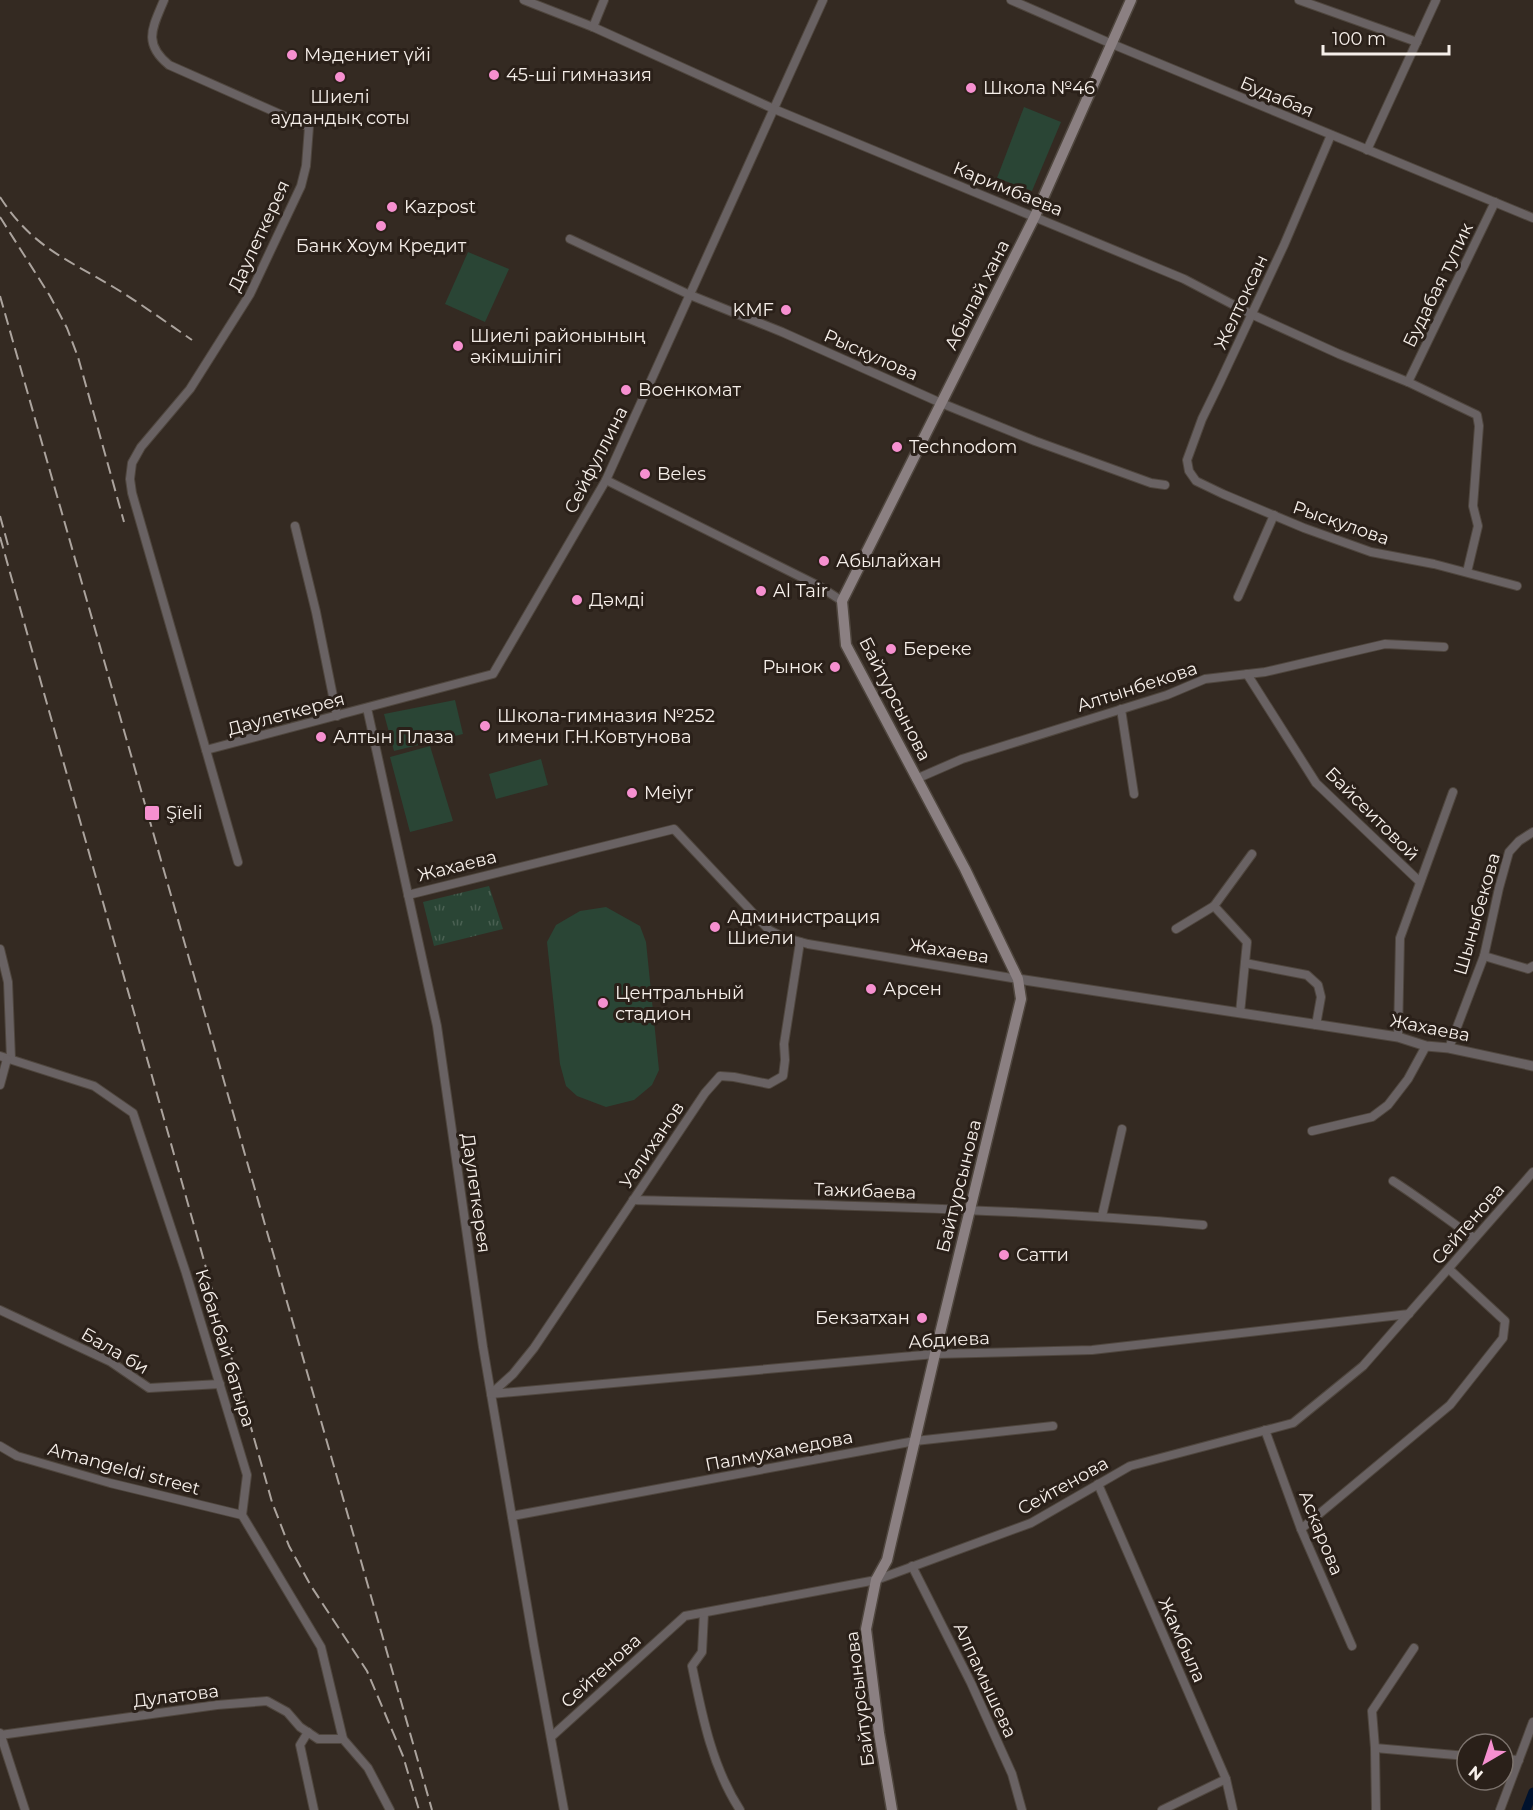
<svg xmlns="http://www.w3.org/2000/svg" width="1533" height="1810" font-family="Montserrat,sans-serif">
  <defs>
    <pattern id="park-tufts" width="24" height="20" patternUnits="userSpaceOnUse" patternTransform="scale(1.5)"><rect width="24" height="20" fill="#2a4535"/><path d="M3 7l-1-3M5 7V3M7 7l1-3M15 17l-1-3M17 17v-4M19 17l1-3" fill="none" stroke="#4a6052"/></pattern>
  </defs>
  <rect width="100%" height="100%" fill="#342a22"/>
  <polygon fill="url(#park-tufts)" points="489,886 503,929 434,946 423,902"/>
  <g fill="#2a4535">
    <polygon points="1024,107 1061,122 1032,191 997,178"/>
    <polygon points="468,252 509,269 485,322 445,304"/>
    <polygon points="455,700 463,734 394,751 384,714"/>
    <polygon points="430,746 453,821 410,832 390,757"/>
    <polygon points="541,759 548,785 496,799 489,774"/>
    <polygon points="606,907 640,926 646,942 659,1070 652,1085 634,1100 606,1107 577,1096 566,1086 560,1064 547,942 556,925 580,911"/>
  </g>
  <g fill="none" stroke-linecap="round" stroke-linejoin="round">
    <polyline stroke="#00122d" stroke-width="9" points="1526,1810 1533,1792"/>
    <g stroke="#4f463e" stroke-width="10">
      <g id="minor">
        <path d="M 164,0 C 153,27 142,43 169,65 L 309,127 L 306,166 L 301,186 L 250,294 L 190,389 L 141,447 L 132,463 L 130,479 L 132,493 L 206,750 L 493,674 L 606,480 L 823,0"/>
        <polyline points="524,0 593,27 774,109 1184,279 1251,314 1339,354 1408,382 1477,415 1479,426 1473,506 1478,526 1467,572"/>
        <polyline points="1011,0 1112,44 1533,218"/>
        <polyline points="1299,0 1417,42"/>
        <polyline points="593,27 604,0"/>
        <polyline points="1331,135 1284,245 1220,382 1202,419 1187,460 1189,471 1196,481 1223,494 1304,528 1371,552 1434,564 1517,586"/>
        <polyline points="1367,150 1436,0"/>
        <polyline points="570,239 690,295 782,332 941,403 1035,441 1151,483 1165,485"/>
        <polyline points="1408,382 1495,202"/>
        <polyline points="606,480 819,586 842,601"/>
        <polyline points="295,526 316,612 337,716"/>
        <polyline points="1238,597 1274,515"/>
        <polyline points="1247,674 1316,783 1420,882"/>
        <polyline points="367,708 437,1026 483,1347 534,1646 564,1810"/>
        <polyline points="1121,709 1134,794"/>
        <polyline points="206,750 238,862"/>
        <polyline points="916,779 962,759 1167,695 1205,679 1265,672 1385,644 1444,647"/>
        <polyline points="408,895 674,829 769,930 783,937 808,944 1018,979"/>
        <polyline points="1214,906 1252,854"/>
        <polyline points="1176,929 1214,906 1247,942 1240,1013"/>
        <polyline points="0,949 8,982 11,1059"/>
        <polyline points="1484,956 1528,969 1533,966"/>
        <polyline points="1245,963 1307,975 1318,985 1321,997 1316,1025"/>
        <polyline points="1398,1037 1400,938 1453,792"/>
        <polyline points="1449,1048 1484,956 1499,888 1509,852 1519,841 1533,832"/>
        <polyline points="0,1056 94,1086 133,1113 186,1273 247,1475 242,1515 321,1647 343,1739 368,1768 390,1810"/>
        <polyline points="0,1085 7,1059"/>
        <polyline points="1312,1131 1372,1117 1388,1105 1408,1079 1426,1046"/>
        <path d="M 1393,1181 C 1421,1199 1447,1219 1474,1238"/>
        <path d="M 633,1200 C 823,1205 1013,1208 1203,1225"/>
        <polyline points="1102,1216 1122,1129"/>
        <polyline points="0,1310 111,1362 149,1388 220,1384"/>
        <polyline points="492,1393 513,1374 534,1348 705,1093 720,1076 734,1077 769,1084 783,1076 785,1060 784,1044 800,942"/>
        <polyline points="491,1394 935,1354 1092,1350 1409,1314"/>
        <polyline points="1265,1430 1301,1529 1352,1646"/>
        <polyline points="0,1446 17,1456 110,1483 242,1515"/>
        <polyline points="1098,1484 1226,1779 1233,1810"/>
        <polyline points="512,1516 915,1441 1053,1426"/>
        <polyline points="1301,1529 1450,1405 1503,1338 1505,1321 1449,1269"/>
        <polyline points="912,1566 971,1683 1012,1774 1022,1810"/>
        <path d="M 704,1613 L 702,1652 L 692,1666 C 702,1715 712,1767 740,1810"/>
        <polyline points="308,1732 300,1745 314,1810"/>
        <polyline points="0,1733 25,1810"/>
        <polyline points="0,1735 217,1705 267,1701 287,1712 300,1727 318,1739 343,1739"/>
        <polyline points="551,1737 685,1616 876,1580 1031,1523 1130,1466 1293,1423 1363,1366 1533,1172"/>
        <polyline points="1375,1748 1467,1756"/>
        <polyline points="1503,1759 1519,1760"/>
        <polyline points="1162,1810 1226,1779"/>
        <polyline points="1376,1810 1375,1748 1372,1711 1414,1648"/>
        <polyline points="1500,1810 1533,1722"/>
      </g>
    </g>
    <g stroke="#4f463e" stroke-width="11">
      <polyline id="tertiary" points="1018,979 1398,1037 1426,1046 1449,1048 1533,1066"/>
    </g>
    <g stroke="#4f463e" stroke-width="13">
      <polyline id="secondary" points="892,1810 879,1733 866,1629 876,1580 887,1560 935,1354 1021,999 1018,979 965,869 846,645 842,601 1035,216 1131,0"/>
    </g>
    <use href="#minor" stroke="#696263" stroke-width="8"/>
    <use href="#tertiary" stroke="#696263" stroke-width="9"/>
    <use href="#secondary" stroke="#8b8082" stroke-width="10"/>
    <g stroke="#aba39d" stroke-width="2" stroke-dasharray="12 6" stroke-linecap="butt">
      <path d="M 0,197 C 32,247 67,259 115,288 C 141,304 166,322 192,340"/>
      <polyline points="0,217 50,296 67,328 78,357 124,522"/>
      <polyline points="0,296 432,1810"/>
      <polyline points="0,516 8,545"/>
      <polyline points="0,537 272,1502 289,1546 311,1586 367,1671 403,1756 419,1810"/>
    </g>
  </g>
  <g fill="#f690d0" stroke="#2a2019" stroke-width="2">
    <circle cx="292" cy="55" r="6"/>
    <circle cx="494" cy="75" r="6"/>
    <circle cx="340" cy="77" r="6"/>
    <circle cx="971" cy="88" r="6"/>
    <circle cx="392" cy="207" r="6"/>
    <circle cx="381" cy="226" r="6"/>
    <circle cx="786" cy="310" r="6"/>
    <circle cx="458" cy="346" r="6"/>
    <circle cx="626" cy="390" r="6"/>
    <circle cx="897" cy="447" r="6"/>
    <circle cx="645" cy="474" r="6"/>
    <circle cx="824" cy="561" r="6"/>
    <circle cx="761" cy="591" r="6"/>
    <circle cx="577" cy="600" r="6"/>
    <circle cx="891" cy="649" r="6"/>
    <circle cx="835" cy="667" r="6"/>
    <circle cx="485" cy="726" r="6"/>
    <circle cx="321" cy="737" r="6"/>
    <circle cx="632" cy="793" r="6"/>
    <rect x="144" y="805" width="16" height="16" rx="3"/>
    <circle cx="715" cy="927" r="6"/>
    <circle cx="871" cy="989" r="6"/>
    <circle cx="603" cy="1003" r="6"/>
    <circle cx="1004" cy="1255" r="6"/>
    <circle cx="922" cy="1318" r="6"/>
  </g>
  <g text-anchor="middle" stroke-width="6" stroke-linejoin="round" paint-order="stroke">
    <g font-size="18" fill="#f6efea" stroke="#2a2019" text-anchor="start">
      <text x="304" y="61">Мәдениет үйі</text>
      <text x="506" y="81">45-ші гимназия</text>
      <text x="983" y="94">Школа №46</text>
      <text x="340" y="103" text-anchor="middle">Шиелі<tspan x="340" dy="21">аудандық соты</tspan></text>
      <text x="404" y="213">Kazpost</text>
      <text x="381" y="252" text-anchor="middle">Банк Хоум Кредит</text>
      <text x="774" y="316" text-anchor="end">KMF</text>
      <text x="470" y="342">Шиелі районының<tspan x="470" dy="21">әкімшілігі</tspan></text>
      <text x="638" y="396">Военкомат</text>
      <text x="909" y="453">Technodom</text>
      <text x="657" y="480">Beles</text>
      <text x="836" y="567">Абылайхан</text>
      <text x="773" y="597">Al Tair</text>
      <text x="589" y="606">Дәмді</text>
      <text x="903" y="655">Береке</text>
      <text x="823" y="673" text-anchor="end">Рынок</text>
      <text x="497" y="722">Школа-гимназия №252<tspan x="497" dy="21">имени Г.Н.Ковтунова</tspan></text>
      <text x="333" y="743">Алтын Плаза</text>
      <text x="644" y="799">Meiyr</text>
      <text x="166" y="819">Şïeli</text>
      <text x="727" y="923">Администрация<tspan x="727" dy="21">Шиели</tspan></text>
      <text x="883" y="995">Арсен</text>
      <text x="615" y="999">Центральный<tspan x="615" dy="21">стадион</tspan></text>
      <text x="1016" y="1261">Сатти</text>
      <text x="910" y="1324" text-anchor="end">Бекзатхан</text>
    </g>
    <g font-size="18" fill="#f6efea" stroke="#2a2019">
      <text transform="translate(1277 97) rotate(23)" y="6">Будабая</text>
      <text transform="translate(1008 189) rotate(22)" y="6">Каримбаева</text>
      <text transform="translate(259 236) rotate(-65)" y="6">Даулеткерея</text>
      <text transform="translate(1438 285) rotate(-64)" y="6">Будабая тупик</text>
      <text transform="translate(977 295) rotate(-63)" y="6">Абылай хана</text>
      <text transform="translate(1241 302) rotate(-65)" y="6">Желтоксан</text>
      <text transform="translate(871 355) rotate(24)" y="6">Рыскулова</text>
      <text transform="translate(596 460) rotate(-63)" y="6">Сейфуллина</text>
      <text transform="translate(1341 523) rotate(19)" y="6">Рыскулова</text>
      <text transform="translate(1137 687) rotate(-18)" y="6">Алтынбекова</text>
      <text transform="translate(895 699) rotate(63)" y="6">Байтурсынова</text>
      <text transform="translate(286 714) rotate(-15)" y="6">Даулеткерея</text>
      <text transform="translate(1372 814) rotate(45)" y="6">Байсеитовой</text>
      <text transform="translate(457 866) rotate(-14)" y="6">Жахаева</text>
      <text transform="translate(1477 914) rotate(-74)" y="6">Шыныбекова</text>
      <text transform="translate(949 951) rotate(9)" y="6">Жахаева</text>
      <text transform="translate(1430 1028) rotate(11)" y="6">Жахаева</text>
      <text transform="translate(652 1145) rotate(-56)" y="6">Уалиханов</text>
      <text transform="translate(959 1186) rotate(-76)" y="6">Байтурсынова</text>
      <text transform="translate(865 1191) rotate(2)" y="6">Тажибаева</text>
      <text transform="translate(476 1193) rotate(82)" y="6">Даулеткерея</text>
      <text transform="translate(1468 1224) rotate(-49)" y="6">Сейтенова</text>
      <text transform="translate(949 1340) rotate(-3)" y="6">Абдиева</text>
      <text transform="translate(225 1348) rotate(73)" y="6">Кабанбай батыра</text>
      <text transform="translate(115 1351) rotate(30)" y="6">Бала би</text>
      <text transform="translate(779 1451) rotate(-11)" y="6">Палмухамедова</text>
      <text transform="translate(124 1469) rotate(15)" y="6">Amangeldi street</text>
      <text transform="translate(1063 1486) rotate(-29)" y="6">Сейтенова</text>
      <text transform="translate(1321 1533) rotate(68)" y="6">Аскарова</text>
      <text transform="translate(1182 1640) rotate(66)" y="6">Жамбыла</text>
      <text transform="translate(601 1671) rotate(-42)" y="6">Сейтенова</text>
      <text transform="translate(985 1680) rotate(65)" y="6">Алпамышева</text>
      <text transform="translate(176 1696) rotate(-7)" y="6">Дулатова</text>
      <text transform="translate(860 1699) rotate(-97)" y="6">Байтурсынова</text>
    </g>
  </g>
  <g transform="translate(1485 1762) rotate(219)"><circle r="28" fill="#2a2019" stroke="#7c736d" stroke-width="1.5"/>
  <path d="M0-4.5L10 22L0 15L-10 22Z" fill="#f690d0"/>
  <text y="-9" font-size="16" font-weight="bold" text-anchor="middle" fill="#f6efea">N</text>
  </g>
  <path d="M1323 45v9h126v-9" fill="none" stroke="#f6efea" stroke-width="3"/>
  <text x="1332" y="45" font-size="18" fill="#f6efea" stroke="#2a2019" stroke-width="4.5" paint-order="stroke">100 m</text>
</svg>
